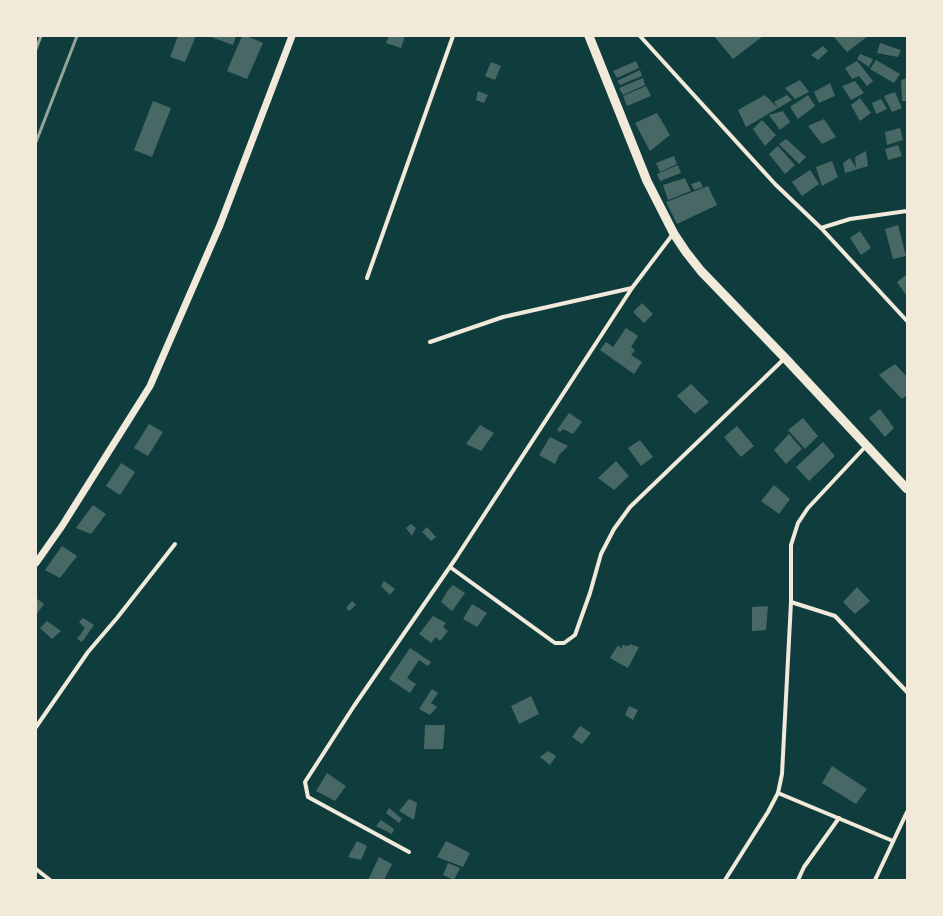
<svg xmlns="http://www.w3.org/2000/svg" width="943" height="916" font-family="'Public Sans',sans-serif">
  <rect width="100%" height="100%" fill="#0f3d3e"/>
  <g fill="#486865">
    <polygon points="178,36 196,36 185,62 170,57"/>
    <polygon points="208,36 236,36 233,45"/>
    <polygon points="242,36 247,36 263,43 247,79 227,71"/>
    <polygon points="389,36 405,36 401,48 386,43"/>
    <polygon points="714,36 763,36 733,59"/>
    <polygon points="833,36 868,36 847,52"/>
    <polygon points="880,43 901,50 898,57 877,53"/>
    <polygon points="823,46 828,51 818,60 811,55"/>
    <polygon points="860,54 873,59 869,67 857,59"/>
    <polygon points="876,60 900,74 894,83 870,69"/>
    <polygon points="636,61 639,68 617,78 613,71"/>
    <polygon points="857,61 873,81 867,86 859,76 852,79 845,68"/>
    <polygon points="491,62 501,66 495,80 485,76"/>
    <polygon points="640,70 642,76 620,85 617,81"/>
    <polygon points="643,78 645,85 623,95 619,88"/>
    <polygon points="907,78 907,101 902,101 901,80"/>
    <polygon points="800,80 809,92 795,99 785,88"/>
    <polygon points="855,81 864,93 851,100 842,86"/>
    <polygon points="830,83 835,96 819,103 814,92"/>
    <polygon points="646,86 651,96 627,106 623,96"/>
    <polygon points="478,91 488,95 484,103 476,100"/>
    <polygon points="895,92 902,108 892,112 884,96"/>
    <polygon points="765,95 778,108 774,102 787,95 792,100 746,127 738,110"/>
    <polygon points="808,95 815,106 798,119 790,107"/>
    <polygon points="860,98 871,113 860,121 851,105"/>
    <polygon points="881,99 887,109 876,114 872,103"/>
    <polygon points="153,101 171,108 152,157 134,150"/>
    <polygon points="783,111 790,122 780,130 769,115"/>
    <polygon points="657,113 670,135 650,151 635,123"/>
    <polygon points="824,119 836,137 822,144 808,126"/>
    <polygon points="762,120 776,135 765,146 753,129"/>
    <polygon points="900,128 903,140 887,145 885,132"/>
    <polygon points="786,139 806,157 799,164 779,144"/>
    <polygon points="898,145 902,156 888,160 885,149"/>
    <polygon points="778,146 795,165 785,174 769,154"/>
    <polygon points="866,151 868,166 845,173 843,163 850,158 856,168 855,157"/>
    <polygon points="674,156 677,164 660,172 656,163"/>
    <polygon points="832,161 838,177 822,186 816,167"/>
    <polygon points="678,165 681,173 660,181 657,174"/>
    <polygon points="810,170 819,184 802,196 792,182"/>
    <polygon points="685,178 691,191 668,200 663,185"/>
    <polygon points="700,181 703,187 694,190 691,184"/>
    <polygon points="708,186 717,205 677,224 666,202"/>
    <polygon points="898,225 906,256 893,259 885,229"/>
    <polygon points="860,231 871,248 861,255 850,238"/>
    <polygon points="907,274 907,294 906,295 897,282"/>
    <polygon points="642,303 653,314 644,323 633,312"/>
    <polygon points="626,328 638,336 631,347 635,350 631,355 642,362 634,374 600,350 606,342 613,347"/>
    <polygon points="895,364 907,377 907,395 902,399 879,375"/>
    <polygon points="691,384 709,402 695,414 677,396"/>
    <polygon points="880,409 894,428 885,437 869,418"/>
    <polygon points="569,413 582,422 573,434 563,429 560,432 557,430"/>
    <polygon points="803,418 818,436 805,449 788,430"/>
    <polygon points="149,424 163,432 148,456 134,448"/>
    <polygon points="480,425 494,433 481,451 466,444"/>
    <polygon points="737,426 754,446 741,457 724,437"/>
    <polygon points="789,434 802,449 786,464 774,450"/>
    <polygon points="550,437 568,446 559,455 555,464 539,455"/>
    <polygon points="640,440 653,457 641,466 628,448"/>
    <polygon points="823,442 835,456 809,481 796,467"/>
    <polygon points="616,461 629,476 614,490 598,478"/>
    <polygon points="121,463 135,472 120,495 106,486"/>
    <polygon points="774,485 790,499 779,514 761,501"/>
    <polygon points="93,505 106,514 91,534 76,528"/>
    <polygon points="411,524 416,528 412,536 406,528"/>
    <polygon points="427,527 436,537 431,541 422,532"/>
    <polygon points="62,546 77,556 60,578 45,570"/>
    <polygon points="384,581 395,589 390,595 381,586"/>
    <polygon points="453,585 465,593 452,611 441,602 448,590"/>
    <polygon points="857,587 870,601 855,614 843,602"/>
    <polygon points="36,598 44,604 36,615"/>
    <polygon points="352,601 356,605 349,611 346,608"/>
    <polygon points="472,604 487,613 477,627 463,619"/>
    <polygon points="768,606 766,630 752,631 752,607"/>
    <polygon points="433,616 446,623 443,627 448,631 440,641 436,637 431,643 419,634"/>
    <polygon points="83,618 94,625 82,642 77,639 85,628 79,622"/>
    <polygon points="47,621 61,631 52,639 40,628"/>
    <polygon points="630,644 639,647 628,668 610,658 618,645 622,649 622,645 628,646"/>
    <polygon points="410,648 431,662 428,666 419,660 407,678 416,684 410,693 389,679"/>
    <polygon points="432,689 438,693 431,703 437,707 430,715 419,709"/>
    <polygon points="531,696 539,714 519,724 511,706"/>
    <polygon points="629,706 638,710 633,720 625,715"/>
    <polygon points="425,725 445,725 443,749 424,749"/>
    <polygon points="580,726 591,733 582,744 572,737"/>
    <polygon points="548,751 556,756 550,765 540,757"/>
    <polygon points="832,766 867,789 856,804 822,783"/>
    <polygon points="327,773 346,786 335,801 316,791"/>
    <polygon points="409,799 417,803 414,820 399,811"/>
    <polygon points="389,808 402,819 399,823 386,813"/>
    <polygon points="381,820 394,829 392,834 376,826"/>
    <polygon points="357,841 367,846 361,860 348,857"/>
    <polygon points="446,841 470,853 463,867 437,857"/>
    <polygon points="379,857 392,864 384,880 368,880"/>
    <polygon points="448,863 460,868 454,880 443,875"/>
  </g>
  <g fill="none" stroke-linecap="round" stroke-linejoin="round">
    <g stroke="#f1e9da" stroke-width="4">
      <polyline points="640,36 775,184 821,228 907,321"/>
      <polyline points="821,228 850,219 907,211"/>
      <polyline points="367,278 453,36"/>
      <polyline points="430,342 503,317 632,288"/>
      <polyline points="450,567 555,643 564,643 575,635 590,593 601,554 614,529 630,507 785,358"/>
      <polyline points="791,602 835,616 907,692"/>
      <polyline points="36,727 88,652 117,618 175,544"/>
      <polyline points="778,793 893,841"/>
      <polyline points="409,852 308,797 305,782 354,706 456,558 632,288 673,234"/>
      <polyline points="36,869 50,880"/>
      <polyline points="725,880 768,812 778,793 782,774 791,602 791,545 798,523 808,508 866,446"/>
      <polyline points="798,880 804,867 839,818"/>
      <polyline points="875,880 907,812"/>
    </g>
    <polyline stroke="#f1e9da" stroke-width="7" points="36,563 62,526 150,386 220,225 292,36"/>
    <polyline stroke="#f1e9da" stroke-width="9" points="589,36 647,181 674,234 686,252 701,271 785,358 907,489"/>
    <g stroke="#97a49c" stroke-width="3">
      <polyline points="36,49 41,36"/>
      <polyline points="36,142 77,36"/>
    </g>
  </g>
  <rect width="943" height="916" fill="none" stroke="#f1e9da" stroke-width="74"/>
</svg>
